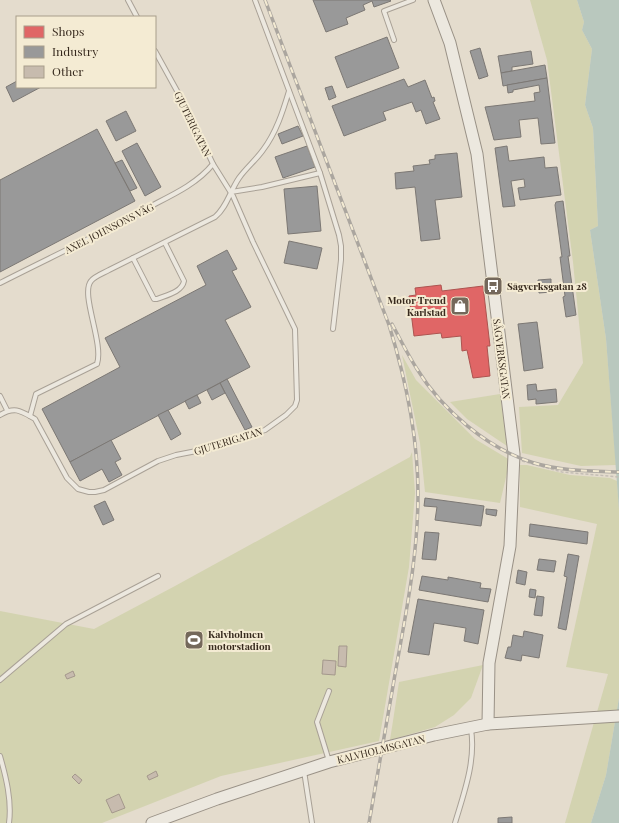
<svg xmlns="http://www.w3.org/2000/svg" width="619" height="823" font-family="'Playfair Display',serif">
  <rect width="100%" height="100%" fill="#e4dccd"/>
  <g fill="#d3d3b0">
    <polygon points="530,0 577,0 584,22 582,30 592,49 585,105 593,128 598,226 590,230 606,339 616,465 581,466 522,453 519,407 558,405 583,363 573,262 547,60"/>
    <polygon points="402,355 416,380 475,439 510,460 500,503 425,492 420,443"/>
    <polygon points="500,394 507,446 467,419 450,402"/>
    <polygon points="412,452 415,493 409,567 379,741 221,776 102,823 0,823 0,611 94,629 175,586 410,457"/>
    <polygon points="520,465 527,465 570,475 610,478 617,481 619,510 619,698 606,775 591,823 565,823 608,674 566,667 597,524 520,507"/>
    <polygon points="483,665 471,698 454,715 435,727 390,740 399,682"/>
  </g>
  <g fill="#b9c8be">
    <polygon points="577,0 619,0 619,510 606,339 590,230 598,226 593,128 585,105 592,49 582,30 584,22"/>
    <polygon points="619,698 619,823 591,823 606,775"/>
  </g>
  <polygon fill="#e06666" stroke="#ad5450" points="441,285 442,291 483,286 490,346 487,346 490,376 473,378 467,350 462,351 461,336 442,338 441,333 414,336 409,296 416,295 415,288"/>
  <g fill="#999" stroke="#7c7874">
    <polygon points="313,0 390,0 391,1 374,7 372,1 363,5 365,10 346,18 348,24 326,32"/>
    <polygon points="387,37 399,68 347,88 335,57"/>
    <polygon points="480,48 488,76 479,79 470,51"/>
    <polygon points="531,51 533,64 512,67 512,71 501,73 498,56"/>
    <polygon points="545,65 547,78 503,86 501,73"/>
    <polygon points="547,78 555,143 541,144 538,118 519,120 521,137 494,140 485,107 535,101 534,93 540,92 539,85 513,90 513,92 508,93 507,85"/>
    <polygon points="404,79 408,87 425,80 432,98 434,97 435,101 433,102 440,119 426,124 421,110 416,112 412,102 383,112 386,120 344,136 332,106"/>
    <polygon points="17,81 17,87 41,87 13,102 6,87"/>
    <polygon points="332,86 336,97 329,100 325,88"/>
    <polygon points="126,111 136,131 116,141 106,121"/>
    <polygon points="298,126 303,136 282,144 278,134"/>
    <polygon points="97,129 135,201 0,272 0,180"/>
    <polygon points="137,143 161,187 145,196 122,151"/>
    <polygon points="307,146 315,167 283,178 275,157"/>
    <polygon points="507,146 509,161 544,157 545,168 557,167 561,195 520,200 518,188 525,187 524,179 511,181 515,206 503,207 495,148"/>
    <polygon points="457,153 462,197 435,200 440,239 421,241 415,187 396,189 395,173 414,171 413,166 430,164 429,160 435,159 435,155"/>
    <polygon points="122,160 137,188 130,191 115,163"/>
    <polygon points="317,186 321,231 288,234 284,189"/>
    <polygon points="563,201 570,256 568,256 576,315 566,317 563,297 565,296 560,257 562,257 555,205 556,202"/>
    <polygon points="289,241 322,248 317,269 284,263"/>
    <polygon points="227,250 237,269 232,271 251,307 225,320 250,367 70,462 42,409 120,367 105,338 206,285 197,266"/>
    <polygon points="551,279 551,292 539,293 538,280"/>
    <polygon points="537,322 543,368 524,371 518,324"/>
    <polygon points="227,379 252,427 245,430 220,383"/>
    <polygon points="220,383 225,393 212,400 207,390"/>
    <polygon points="536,384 537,391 556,389 557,402 536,404 536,399 528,400 527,385"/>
    <polygon points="197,395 201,403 189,409 185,401"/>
    <polygon points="168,410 181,434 171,440 158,415"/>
    <polygon points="111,440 121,459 115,462 122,475 109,482 102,469 80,481 70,462"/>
    <polygon points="425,498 484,506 481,526 435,520 437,507 424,506"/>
    <polygon points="105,501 114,520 103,525 94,506"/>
    <polygon points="486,509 497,510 496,516 486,514"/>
    <polygon points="530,524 588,532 587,544 529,536"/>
    <polygon points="425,532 439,533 436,560 422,559"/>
    <polygon points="568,554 579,556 566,630 558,628 567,577 564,576"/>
    <polygon points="539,559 556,561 554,572 537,570"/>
    <polygon points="518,570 527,572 525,585 516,583"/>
    <polygon points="422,576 448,580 448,577 481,583 480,588 491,589 488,602 419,590"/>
    <polygon points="530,589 536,590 535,598 529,597"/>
    <polygon points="537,596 544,597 542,616 534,615"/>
    <polygon points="418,599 484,610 478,644 464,641 466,628 434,623 429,655 408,652"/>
    <polygon points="524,631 543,635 539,658 522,655 521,661 505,658 508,647 511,647 513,635 523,637"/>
    <polygon points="512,817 512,823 498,823 498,818"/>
  </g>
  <g fill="#c7bbae" stroke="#a4988c">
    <polygon points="339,646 347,646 346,667 338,666"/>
    <polygon points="323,660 336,661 335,675 322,674"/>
    <polygon points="73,671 75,676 67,679 65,675"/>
    <polygon points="156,771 158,776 149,780 147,776"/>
    <polygon points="75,774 82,780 79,784 72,777"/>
    <polygon points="119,794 125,808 112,813 106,800"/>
  </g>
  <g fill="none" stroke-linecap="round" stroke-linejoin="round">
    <g stroke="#a9a196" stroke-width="6">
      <g id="lane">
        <polyline points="128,0 137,17"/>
        <polyline points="255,0 320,173 339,235 341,246 341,260 333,329"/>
        <polyline points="394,40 384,11 413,0"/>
        <polyline points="231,192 262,187 320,173"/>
        <path d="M 133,258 L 154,299 L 157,299 C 167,295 182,292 184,281 L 165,243"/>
        <path d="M 0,283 C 49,258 99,235 147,208 C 170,196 196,185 213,164"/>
        <polyline points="0,396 7,410"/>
        <path d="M 0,415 C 15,406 21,411 35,419 L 67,478 L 78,489 L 89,492 L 95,492 L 104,490 L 158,461 L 176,455 L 212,448 L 265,430 L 286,415 L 295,406 L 297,400 L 295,329 L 253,242 L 233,196 L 213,164 L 187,109 L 155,51"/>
        <path d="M 30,416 L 36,394 L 38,393 L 97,364 C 104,343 80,294 91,281 C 95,276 104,273 109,270 L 215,217 C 227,207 230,191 239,178 C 246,168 256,160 263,150 C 276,133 283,111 289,91"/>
        <polyline points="0,680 66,624 158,576"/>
        <polyline points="329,691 317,722 329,761"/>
        <path d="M 0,756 C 6,777 12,801 9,823"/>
        <polyline points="304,771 312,823"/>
        <path d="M 455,823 C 464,793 476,761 471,729"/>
      </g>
    </g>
    <g stroke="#999186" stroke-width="13">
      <g id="secondary">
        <polyline points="434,0 450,43 477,154 514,454 510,546 489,663 488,724"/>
        <polyline points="152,823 217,799 329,762 434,735 488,724 619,716"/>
      </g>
    </g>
    <polyline stroke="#c5beb5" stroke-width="1.5" stroke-dasharray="3 2" stroke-linecap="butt" points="522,461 562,472 619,477"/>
    <use href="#lane" stroke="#ece8df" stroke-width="4"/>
    <use href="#secondary" stroke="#ece8df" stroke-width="11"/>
    <g stroke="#aba69f" stroke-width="3.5">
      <g id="rail">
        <path d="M 265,0 L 389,325 C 406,380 418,437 418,494 C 418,561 404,621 393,686 C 385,732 377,777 369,823"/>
        <path d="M 392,324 C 400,339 408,355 417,369 C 442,410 488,449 534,463 C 561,471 591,471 619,472"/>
      </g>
    </g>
    <use href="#rail" stroke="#f4ebd3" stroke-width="2" stroke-dasharray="6" stroke-linecap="butt"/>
  </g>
  <defs>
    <g id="bus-square" transform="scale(1)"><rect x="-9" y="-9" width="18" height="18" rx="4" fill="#74685b" stroke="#f4ebd3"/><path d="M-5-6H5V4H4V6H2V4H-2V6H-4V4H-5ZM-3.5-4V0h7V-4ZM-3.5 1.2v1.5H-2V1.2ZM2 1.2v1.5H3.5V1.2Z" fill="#fff"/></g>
    <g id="shop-square" transform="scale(1)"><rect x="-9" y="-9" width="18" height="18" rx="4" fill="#74685b" stroke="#f4ebd3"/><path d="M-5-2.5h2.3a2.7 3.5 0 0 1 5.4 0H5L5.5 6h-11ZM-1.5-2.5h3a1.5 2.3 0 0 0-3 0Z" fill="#fff"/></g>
    <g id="stadium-square" transform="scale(1)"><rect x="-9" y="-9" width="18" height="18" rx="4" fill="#74685b" stroke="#f4ebd3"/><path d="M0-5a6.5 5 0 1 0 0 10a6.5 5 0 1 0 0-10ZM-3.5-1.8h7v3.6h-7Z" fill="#fff"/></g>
  </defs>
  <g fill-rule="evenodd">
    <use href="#bus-square" x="493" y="286"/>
    <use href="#shop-square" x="460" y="306"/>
    <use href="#stadium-square" x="194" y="640"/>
  </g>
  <g text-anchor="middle" stroke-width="4" stroke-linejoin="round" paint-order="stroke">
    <g font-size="10" fill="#372a1e" stroke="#f4ebd3">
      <text transform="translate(193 124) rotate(64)" y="4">GJUTERIGATAN</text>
      <text transform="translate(109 228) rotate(-27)" y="4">AXEL JOHNSONS VÄG</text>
      <text transform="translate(502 359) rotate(83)" y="4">SÅGVERKSGATAN</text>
      <text transform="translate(228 441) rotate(-17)" y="4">GJUTERIGATAN</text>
      <text transform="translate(381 749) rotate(-14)" y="4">KALVHOLMSGATAN</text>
    </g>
    <g font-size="10" font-weight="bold" fill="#372a1e" stroke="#f4ebd3" text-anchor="start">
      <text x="507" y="290">Sågverksgatan 28</text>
      <text x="446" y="304" text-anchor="end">Motor Trend<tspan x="446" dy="12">Karlstad</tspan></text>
      <text x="208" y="638">Kalvholmen<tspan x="208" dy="12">motorstadion</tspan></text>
    </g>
  </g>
  <rect x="16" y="16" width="140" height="72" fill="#f4ebd3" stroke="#a89e8b"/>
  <rect x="24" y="26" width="20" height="12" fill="#e06666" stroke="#a89e8b"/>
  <text x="52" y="36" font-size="12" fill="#372a1e">Shops</text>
  <rect x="24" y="46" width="20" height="12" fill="#999999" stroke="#a89e8b"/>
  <text x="52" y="56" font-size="12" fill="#372a1e">Industry</text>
  <rect x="24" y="66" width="20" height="12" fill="#c7bbae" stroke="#a89e8b"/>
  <text x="52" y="76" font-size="12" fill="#372a1e">Other</text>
</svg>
